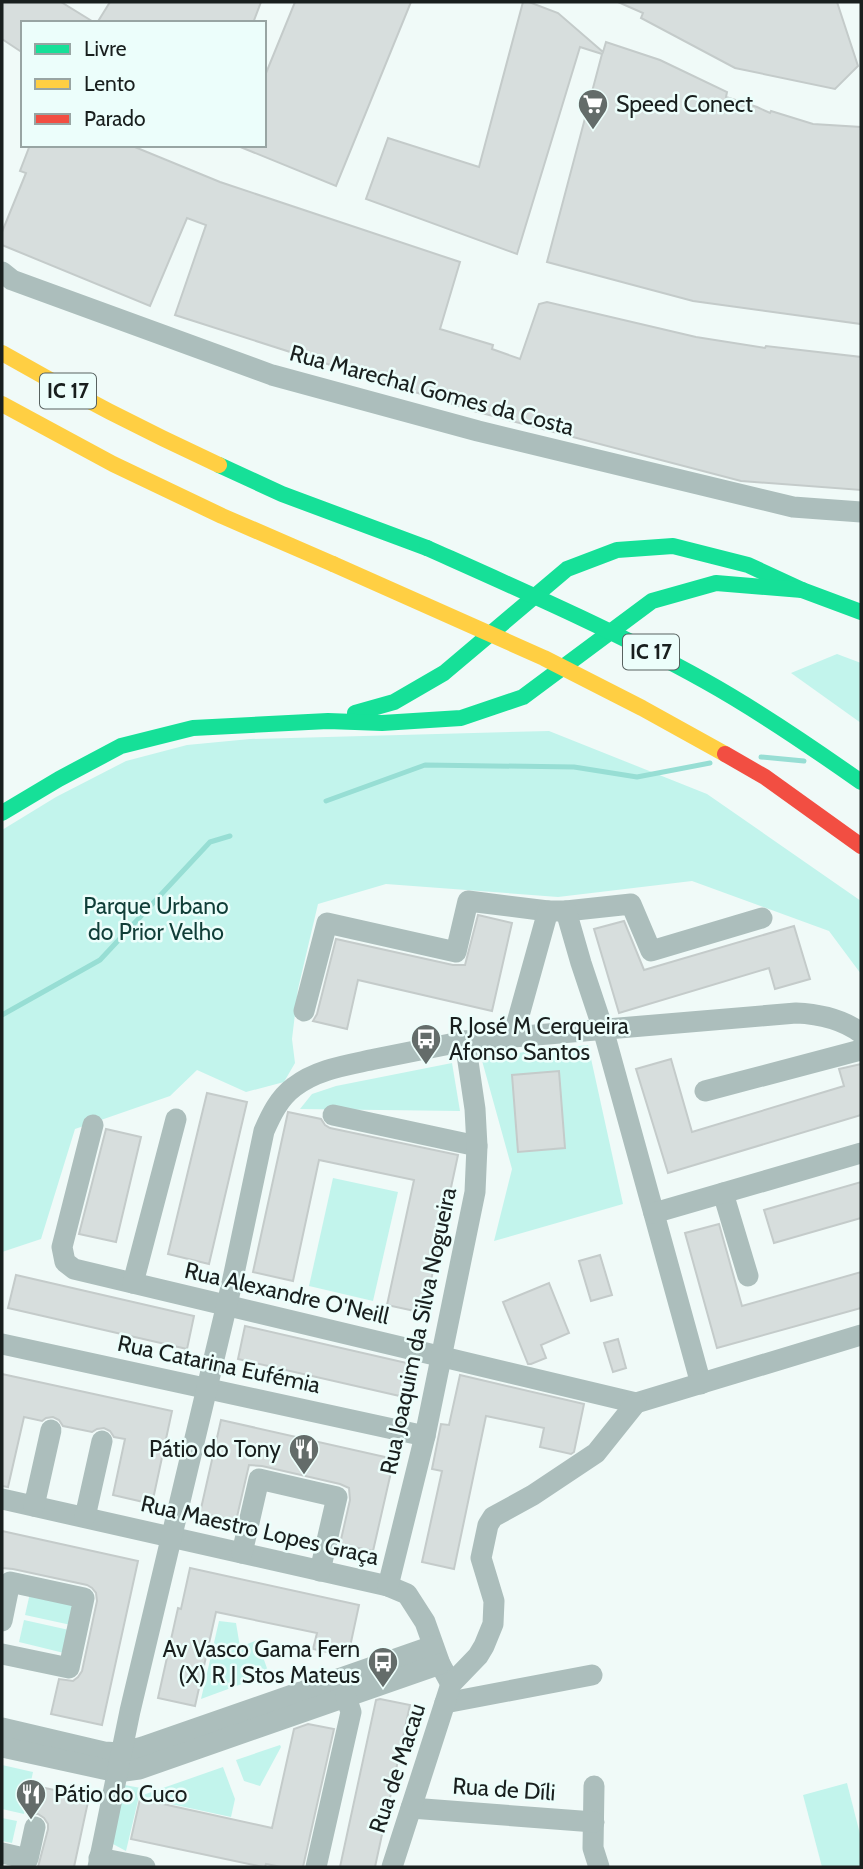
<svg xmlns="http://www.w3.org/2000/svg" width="863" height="1869" font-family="Cabin,sans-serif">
  <rect width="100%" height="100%" fill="#f0faf8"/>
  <g fill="#c2f4ec">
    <polygon points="837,654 861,663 861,723 791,673"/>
    <polygon points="549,731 707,794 861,901 861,974 829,931 692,881 558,897 386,884 318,904 298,989 292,1039 295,1063 284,1082 246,1092 197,1070 170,1096 75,1129 41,1239 2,1252 2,830 56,797 126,761 187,745 250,739"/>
    <polygon points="588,1045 623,1204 494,1241 512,1169 481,1057"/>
    <polygon points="452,1063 460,1111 300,1109 312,1094 336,1086"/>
    <polygon points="333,1178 398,1192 373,1301 309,1286"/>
    <polygon points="30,1593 76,1603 71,1625 25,1615"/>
    <polygon points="24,1620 69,1630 64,1653 19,1642"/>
    <polygon points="219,1621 236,1623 240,1647 257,1640 269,1674 201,1699"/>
    <polygon points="280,1745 281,1747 260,1786 244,1781 236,1760"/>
    <polygon points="2,1765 33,1772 24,1814 2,1809"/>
    <polygon points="223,1767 235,1799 231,1817 143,1798 143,1795"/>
    <polygon points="847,1783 861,1838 861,1867 822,1867 803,1795"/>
    <polygon points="119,1784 141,1788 126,1851 111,1843"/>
    <polygon points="2,1818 17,1821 12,1843 2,1841"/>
  </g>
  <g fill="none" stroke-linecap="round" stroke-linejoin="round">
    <g stroke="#97ded4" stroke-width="5">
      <polyline points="761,757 804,761"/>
      <polyline points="326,801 425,765 574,767 637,777 710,763"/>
      <polyline points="2,1015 100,960 210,842 230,836"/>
    </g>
  </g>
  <g fill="#d7dedd" stroke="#c4cbca" stroke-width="2">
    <polygon points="2,2 61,2 95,23 23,23 23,53 2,39"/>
    <polygon points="110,2 261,2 253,23 97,23"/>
    <polygon points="295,2 411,2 336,186 238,146 264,145 264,78"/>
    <polygon points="523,2 529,2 558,13 603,52 606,42 660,60 727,92 726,97 757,107 770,113 771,111 813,124 861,127 861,324 693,301 547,262 602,54 580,47 517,254 366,199 388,138 479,167"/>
    <polygon points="618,2 837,2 858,66 835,89 735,68 641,18 643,13"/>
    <polygon points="30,145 130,145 220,182 460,262 440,329 493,345 492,349 520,359 539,304 547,302 696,337 765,348 766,346 861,357 861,490 741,481 474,411 175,315 206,225 187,218 150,306 2,245 2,232 26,173 20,171"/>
    <polygon points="478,915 512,923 492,1011 358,980 347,1029 313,1021 317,1014 336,939 453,965 465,965"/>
    <polygon points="624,921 644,970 794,926 810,979 775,989 769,968 619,1013 594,929"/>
    <polygon points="671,1059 692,1132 844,1086 839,1069 861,1064 861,1115 668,1173 636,1069"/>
    <polygon points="559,1071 565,1148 518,1152 512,1075"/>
    <polygon points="207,1093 247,1102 209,1264 168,1254"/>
    <polygon points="288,1112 321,1119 325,1125 330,1128 458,1155 424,1313 387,1305 414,1180 319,1160 293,1281 253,1272"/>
    <polygon points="106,1129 141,1137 116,1242 79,1234"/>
    <polygon points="861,1182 861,1218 774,1243 764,1210"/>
    <polygon points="719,1224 742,1306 861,1272 861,1308 717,1348 685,1233"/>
    <polygon points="600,1255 612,1295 591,1301 579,1261"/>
    <polygon points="16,1275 194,1316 187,1349 8,1308"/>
    <polygon points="549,1283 569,1333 541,1345 546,1358 531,1364 528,1364 503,1302"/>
    <polygon points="245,1326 411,1364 404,1397 238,1359"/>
    <polygon points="618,1339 626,1368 613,1372 604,1343"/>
    <polygon points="2,1374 172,1411 152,1504 113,1495 125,1439 114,1437 110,1431 104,1428 97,1429 92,1432 63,1426 59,1420 53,1417 46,1418 42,1421 24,1417 8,1487 2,1486"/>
    <polygon points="460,1375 584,1404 574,1452 571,1454 540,1447 544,1428 486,1416 454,1569 422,1562 442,1471 432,1469 441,1424 449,1425"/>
    <polygon points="221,1420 394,1459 373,1551 340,1544 350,1500 349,1488 340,1484 262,1466 249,1465 236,1521 200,1513"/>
    <polygon points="2,1531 138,1561 102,1725 51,1714 59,1679 73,1681 78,1677 82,1671 97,1601 96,1593 92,1588 87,1585 13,1569 2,1568"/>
    <polygon points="190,1568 359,1605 348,1656 313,1649 317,1633 216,1612 195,1706 158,1698 178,1608 181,1609"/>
    <polygon points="380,1699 410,1705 375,1867 340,1867 376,1700"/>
    <polygon points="308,1724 334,1729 303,1867 281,1867 266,1864 265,1867 263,1867 131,1839 140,1799 272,1828 294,1729"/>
    <polygon points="40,1787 89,1797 74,1867 38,1867 48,1829 48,1824 44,1818 38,1814 34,1814"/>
  </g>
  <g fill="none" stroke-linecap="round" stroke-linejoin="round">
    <g stroke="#acbebc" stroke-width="21">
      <polyline points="2,272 12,280 272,375 478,431 793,507 861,512"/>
      <polyline points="566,911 631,904 651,951 762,918"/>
      <polyline points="304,1011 327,923 456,952 468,901 548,911"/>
      <polyline points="513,1037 548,911 566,911 581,963 603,1029 701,1384"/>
      <polyline points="705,1091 861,1050"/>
      <polyline points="333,1115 477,1146"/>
      <polyline points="93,1125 62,1247 65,1262 74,1269 636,1403 861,1335"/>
      <polyline points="723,1193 748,1276"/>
      <polyline points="654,1213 861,1153"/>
      <polyline points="133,1283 176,1119"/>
      <polyline points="2,1344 425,1436"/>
      <polyline points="2,1499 388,1586 407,1594 425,1622 440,1664 451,1684"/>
      <polyline points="34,1506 51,1430"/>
      <polyline points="85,1517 102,1441"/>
      <polyline points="242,1553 259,1479 337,1497 320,1571"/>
      <polyline points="388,1586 425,1436 475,1192 477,1146 475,1109 465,1041"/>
      <polyline points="2,1621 10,1582 84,1598 69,1668 2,1654"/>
      <polyline points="445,1703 592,1675"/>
      <polyline points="2,1728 104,1752 121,1753 143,1747 433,1646"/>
      <polyline points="2,1747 117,1772 139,1769 440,1664"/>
      <polyline points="594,1786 593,1848 599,1867"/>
      <polyline points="411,1808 594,1822"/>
      <polyline points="2,1853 28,1859 35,1827"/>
      <polyline points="99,1858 145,1867"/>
      <path d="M 98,1867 L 130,1711 L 232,1283 L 264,1131 C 271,1115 279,1098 294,1087 C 317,1069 348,1065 375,1059 C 405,1053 435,1047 465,1041 L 796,1013 C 820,1014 842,1019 861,1033"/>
      <polyline points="316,1867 351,1712 346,1697"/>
      <polyline points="392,1867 451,1684 478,1656 484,1646 493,1624 494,1601 481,1558 488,1525 493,1517 533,1495 596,1453 636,1403"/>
    </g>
    <g stroke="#16e098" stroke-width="16">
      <polyline points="219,465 282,494 427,548"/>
      <polyline points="355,713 394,702 444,673 567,569 617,550 673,546 748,565 802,590 861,612"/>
      <polyline points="2,813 59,779 121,746 193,728 328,721 382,723 461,718 523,697 652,601 716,583 802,590"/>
    </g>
    <g stroke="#ffcf43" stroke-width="16">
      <path d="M 2,353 C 73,394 145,431 219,465"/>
      <polyline points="2,404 113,464 222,516 333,564"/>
    </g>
    <path stroke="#16e098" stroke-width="16" d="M 427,548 C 521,590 615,631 705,681 C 759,711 810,746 861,782"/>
    <polyline stroke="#ffcf43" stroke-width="16" points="333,564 544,658 642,708 725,754"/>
    <polyline stroke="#f24e42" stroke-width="16" points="725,754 765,777 861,846"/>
  </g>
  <defs>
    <g id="supermarket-pin" transform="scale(1.575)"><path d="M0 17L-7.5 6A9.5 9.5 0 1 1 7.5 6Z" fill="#646c6a" stroke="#ecfefb"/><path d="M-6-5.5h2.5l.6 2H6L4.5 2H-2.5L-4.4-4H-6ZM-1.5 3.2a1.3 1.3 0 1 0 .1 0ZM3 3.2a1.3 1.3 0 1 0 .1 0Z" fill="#fff"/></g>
    <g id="bus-pin" transform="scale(1.575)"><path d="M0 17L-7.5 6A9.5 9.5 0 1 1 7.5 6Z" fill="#646c6a" stroke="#ecfefb"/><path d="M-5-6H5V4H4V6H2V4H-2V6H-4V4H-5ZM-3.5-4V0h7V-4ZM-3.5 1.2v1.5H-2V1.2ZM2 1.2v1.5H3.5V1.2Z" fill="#fff"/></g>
    <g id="restaurant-pin" transform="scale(1.575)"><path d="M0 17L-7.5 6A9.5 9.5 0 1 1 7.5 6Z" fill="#646c6a" stroke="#ecfefb"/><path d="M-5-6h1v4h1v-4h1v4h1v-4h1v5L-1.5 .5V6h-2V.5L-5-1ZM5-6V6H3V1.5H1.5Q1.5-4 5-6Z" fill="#fff"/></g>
  </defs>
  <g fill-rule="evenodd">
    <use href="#supermarket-pin" x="593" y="104"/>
    <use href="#bus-pin" x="426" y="1039"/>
    <use href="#restaurant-pin" x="304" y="1449"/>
    <use href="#bus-pin" x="383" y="1662"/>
    <use href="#restaurant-pin" x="31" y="1794"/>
  </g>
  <g text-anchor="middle" stroke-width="5" stroke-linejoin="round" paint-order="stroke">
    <g fill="#ecfefb" stroke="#586260" stroke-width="2">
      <rect x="40" y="373.5" width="56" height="35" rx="5"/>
      <rect x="623" y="634.5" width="56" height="35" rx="5"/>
    </g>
    <g font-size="21" font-weight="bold" fill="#191f1e">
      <text x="68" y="398">IC 17</text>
      <text x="651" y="659">IC 17</text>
    </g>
    <g font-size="23" fill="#191f1e" stroke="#ecfefb" text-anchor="start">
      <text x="616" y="112">Speed Conect</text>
      <text x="449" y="1034">R José M Cerqueira<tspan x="449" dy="26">Afonso Santos</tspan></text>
      <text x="281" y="1457" text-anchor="end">Pátio do Tony</text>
      <text x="360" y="1657" text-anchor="end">Av Vasco Gama Fern<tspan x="360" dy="26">(X) R J Stos Mateus</tspan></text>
      <text x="54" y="1802">Pátio do Cuco</text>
    </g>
    <g font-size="23" fill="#191f1e" stroke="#ecfefb">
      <text transform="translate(432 390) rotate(15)" y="8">Rua Marechal Gomes da Costa</text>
      <text transform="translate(287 1293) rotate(13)" y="8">Rua Alexandre O'Neill</text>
      <text transform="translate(418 1331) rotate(-78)" y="8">Rua Joaquim da Silva Nogueira</text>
      <text transform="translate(219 1364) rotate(12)" y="8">Rua Catarina Eufémia</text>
      <text transform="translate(260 1530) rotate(13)" y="8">Rua Maestro Lopes Graça</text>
      <text transform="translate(397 1768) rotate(-72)" y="8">Rua de Macau</text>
      <text transform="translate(504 1789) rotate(4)" y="8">Rua de Díli</text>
    </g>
    <g font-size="23" fill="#103e38" stroke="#ecfefb">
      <text x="156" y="914">Parque Urbano<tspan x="156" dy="26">do Prior Velho</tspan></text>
    </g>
  </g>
  <rect width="863" height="1869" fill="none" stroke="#191f1e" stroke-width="7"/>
  <rect x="21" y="21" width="245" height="126" fill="#ecfefb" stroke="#98a5a3" stroke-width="2"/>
  <rect x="35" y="44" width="35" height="10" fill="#16e098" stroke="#98a5a3" stroke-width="2"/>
  <text x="84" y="56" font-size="21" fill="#191f1e">Livre</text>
  <rect x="35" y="79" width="35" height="10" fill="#ffcf43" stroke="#98a5a3" stroke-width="2"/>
  <text x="84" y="91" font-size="21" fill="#191f1e">Lento</text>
  <rect x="35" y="114" width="35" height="10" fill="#f24e42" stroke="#98a5a3" stroke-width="2"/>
  <text x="84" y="126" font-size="21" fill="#191f1e">Parado</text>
</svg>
